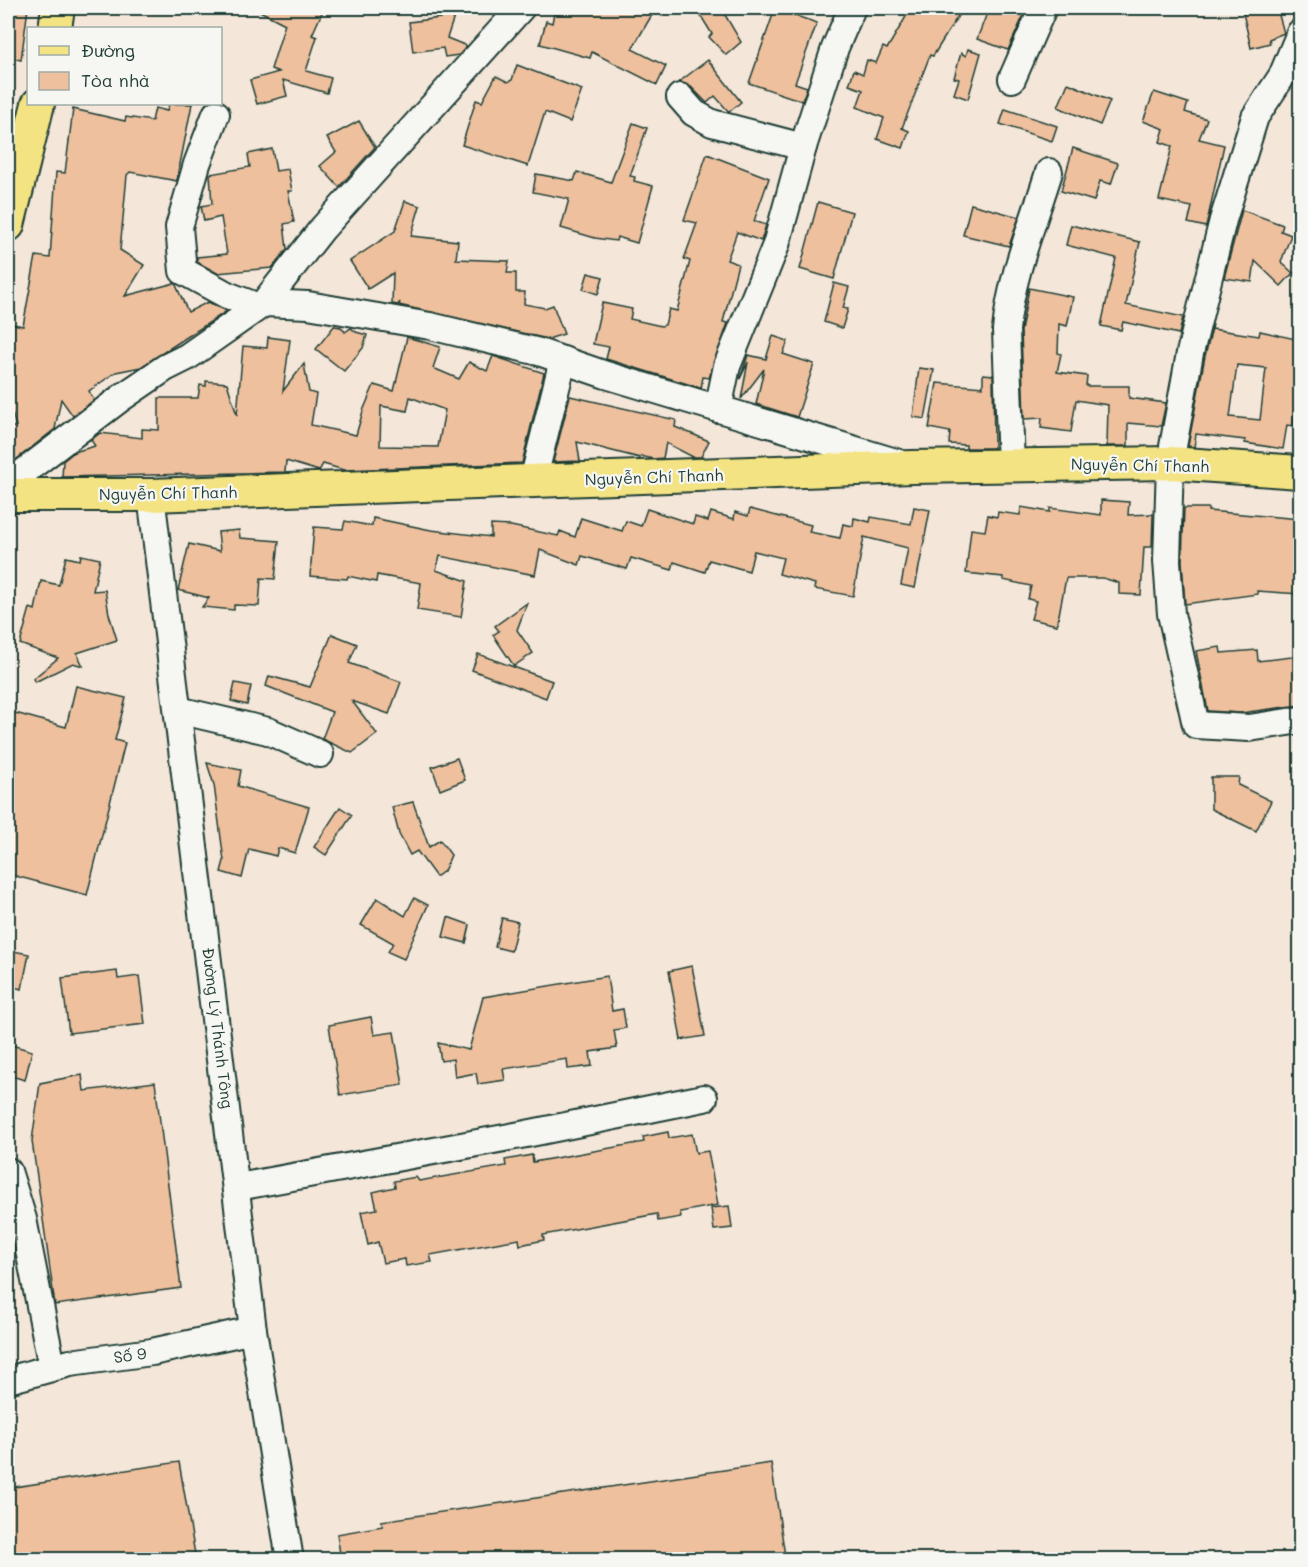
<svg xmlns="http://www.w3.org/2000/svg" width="1308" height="1567" font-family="Mali,sans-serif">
  <rect width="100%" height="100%" fill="#f4e6d9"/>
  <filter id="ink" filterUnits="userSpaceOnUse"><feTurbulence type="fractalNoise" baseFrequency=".0167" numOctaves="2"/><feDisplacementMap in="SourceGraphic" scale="12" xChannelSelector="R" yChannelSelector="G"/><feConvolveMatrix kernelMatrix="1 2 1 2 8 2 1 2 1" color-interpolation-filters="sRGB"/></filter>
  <g filter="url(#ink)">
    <g fill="#eec09e" stroke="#1f3d34" stroke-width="1.5" fill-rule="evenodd">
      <polygon points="8,8 28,8 21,60 8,57"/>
      <polygon points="254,8 324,8 312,35 317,37 306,71 331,78 327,93 283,80 287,96 257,104 250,80 279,72 271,69 285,24"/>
      <polygon points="438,8 457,8 447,38 467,46 459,55 445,57 443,48 413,52 409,22 440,18"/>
      <polygon points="561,8 656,8 632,49 666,66 657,85 592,52 590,58 540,44 546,21 552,23 554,13 559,14"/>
      <polygon points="696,8 721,8 741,42 726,55 709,37 712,34"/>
      <polygon points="911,8 963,8 933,56 930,55 902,128 909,131 903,148 877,139 884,118 857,107 863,90 849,85 854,70 863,74 867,60 876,63 883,47 887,49"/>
      <polygon points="989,8 1027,8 1008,50 977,39"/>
      <polygon points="1263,8 1277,8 1284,33 1269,39 1270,43 1251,48 1243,13"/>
      <polygon points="775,9 817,23 795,83 807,87 802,101 749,83"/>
      <polygon points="968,49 981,53 968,99 954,94 959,79 954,78 961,53 966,56"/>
      <polygon points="708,60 741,102 729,112 715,96 707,103 691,87 679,82"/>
      <polygon points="517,65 582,90 570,122 545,112 528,166 462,145 476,100 482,102 496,76 508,82 512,80"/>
      <polygon points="1068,83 1110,101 1100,125 1058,107"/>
      <polygon points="1154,92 1188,103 1185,112 1207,119 1199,139 1224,145 1206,227 1188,223 1192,207 1159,200 1172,146 1160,142 1164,129 1143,121"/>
      <polygon points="169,104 192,104 177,179 177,181 130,172 127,175 120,250 144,265 125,296 175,283 188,312 208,302 227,311 141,367 116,372 89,391 94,400 73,416 61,399 55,429 8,466 8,458 12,456 8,444 8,429 16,426 8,401 8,372 14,371 13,324 23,326 36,256 50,258 56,172 65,173 73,109 125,121 126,117 152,121 155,108 167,111"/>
      <polygon points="1005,109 1057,126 1052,141 1000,124"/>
      <polygon points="359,121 375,147 339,187 320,166 336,152 327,138"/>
      <polygon points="633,123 647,128 630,176 635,177 634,181 653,186 637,243 617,237 616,241 595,238 561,228 569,199 533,192 536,174 574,181 577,172 611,182"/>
      <polygon points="1073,148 1118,163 1111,184 1100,181 1094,201 1061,191"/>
      <polygon points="272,149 276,171 288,169 292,191 288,191 294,222 284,224 287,249 272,268 217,273 197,262 197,257 227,254 221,217 204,221 201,206 212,204 210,174 250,167 248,154"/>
      <polygon points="707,154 769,178 754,221 766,225 761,241 737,232 727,260 738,264 723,322 728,323 709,378 703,377 701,388 606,359 609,347 593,344 602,303 632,309 630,319 661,326 665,325 669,309 677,311 690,261 684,259 697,223 684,220"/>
      <polygon points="405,201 420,206 411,236 458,241 456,259 509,261 507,273 516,273 516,292 525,292 524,304 545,308 553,305 564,334 548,339 399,305 400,302 398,305 392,304 393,273 368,289 350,261 395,231"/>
      <polygon points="818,202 852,212 834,279 800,269"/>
      <polygon points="971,204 1019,217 1009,246 963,235"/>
      <polygon points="1242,210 1283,225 1281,231 1291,235 1281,262 1293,273 1281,286 1255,261 1252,282 1224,278"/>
      <polygon points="1071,225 1140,242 1126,305 1183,317 1179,334 1123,322 1121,330 1101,326 1116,258 1066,245"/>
      <polygon points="588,273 603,277 598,294 583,289"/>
      <polygon points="834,283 849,287 843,308 848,309 842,328 824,322"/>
      <polygon points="1029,288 1073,297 1067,326 1059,324 1058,353 1061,354 1057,372 1087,376 1086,386 1129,386 1129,398 1166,403 1161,426 1128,423 1128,446 1107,446 1108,405 1076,400 1071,432 1041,428 1042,418 1024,419 1021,331"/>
      <path d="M 1213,324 L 1212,329 L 1259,336 L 1260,331 L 1300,340 L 1300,408 L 1295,407 L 1293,426 L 1287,425 L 1283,449 L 1245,443 L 1245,440 L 1196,434 L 1194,447 L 1188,446 L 1205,356 ZM 1237,365 L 1266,368 L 1260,420 L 1230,417 Z"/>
      <polygon points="334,326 341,327 345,332 351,328 356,332 367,335 363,348 344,371 316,349"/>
      <polygon points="773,336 788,341 783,354 814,364 797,417 756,404 764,369 741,399 748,362 740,379 748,355 766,359"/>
      <path d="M 268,337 L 290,340 L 283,391 L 304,364 L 309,392 L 316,394 L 311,425 L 356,435 L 363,411 L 374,385 L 394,391 L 407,337 L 440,347 L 433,368 L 459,379 L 469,362 L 487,371 L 493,356 L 544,373 L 522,463 L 344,470 L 323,464 L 319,471 L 286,461 L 285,472 L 62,477 L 63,461 L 74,452 L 95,446 L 91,440 L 100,433 L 142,438 L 142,429 L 159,430 L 159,398 L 198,398 L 200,385 L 206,386 L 206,381 L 227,383 L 237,415 L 243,346 L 267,348 ZM 410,397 L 445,410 L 438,447 L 380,446 L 381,406 L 407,411 Z"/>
      <polygon points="919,368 934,370 925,419 913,417"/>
      <polygon points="983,374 993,375 994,448 966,448 966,445 949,444 950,432 929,428 937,383 983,387"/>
      <polygon points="570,396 676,420 675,427 709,441 701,457 693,457 666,443 663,458 653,459 641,456 640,458 577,442 580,461 553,462"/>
      <polygon points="1101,500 1129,502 1128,515 1153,514 1152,547 1144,547 1141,595 1119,594 1119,583 1103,578 1066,578 1057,625 1031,619 1036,601 1028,599 1031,586 1003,580 1003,577 966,573 971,529 985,531 988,515 997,517 998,512 1020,515 1021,507 1050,512 1050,508 1101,515"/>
      <polygon points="914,507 930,510 915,588 901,585 908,548 864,537 853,596 814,589 815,584 779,574 783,558 754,551 749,571 709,560 705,572 674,562 672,570 631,558 627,569 582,556 579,565 540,550 535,575 440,556 436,570 467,581 461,617 417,610 421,583 377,575 376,582 348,576 347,579 310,576 314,527 343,529 345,521 372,526 373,518 431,530 491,537 491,525 511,526 558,536 560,531 575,537 581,518 622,531 626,521 641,526 647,509 693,524 695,517 708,521 711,512 734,519 735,512 748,516 750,509 811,525 809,532 840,538 843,524 853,526 854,518 870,522 871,517 911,524"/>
      <polygon points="1184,508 1208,508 1208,511 1300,519 1298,574 1300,574 1300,594 1257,591 1258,594 1185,604 1182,561"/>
      <polygon points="239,530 240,538 279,541 275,579 261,578 259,606 234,605 234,610 202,607 209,598 178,590 189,544 220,551 218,532"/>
      <polygon points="81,555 100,559 93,591 105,590 109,614 117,640 77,653 83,666 73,663 35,682 33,679 58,658 20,644 30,608 35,610 41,581 59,585 66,557 80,560"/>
      <polygon points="527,603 517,630 533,653 514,666 493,635 499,631 495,626"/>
      <polygon points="332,634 357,644 349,663 401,682 389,714 352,701 377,734 352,753 322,739 332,712 266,686 269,676 310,687"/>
      <polygon points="1220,647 1221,653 1257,650 1258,661 1300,656 1300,705 1241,713 1208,711 1196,651"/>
      <polygon points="478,654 552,681 546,698 472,670"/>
      <polygon points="235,683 251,686 247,705 231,701"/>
      <polygon points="76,686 126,698 115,740 125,743 87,895 8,874 8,711 66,727"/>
      <polygon points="457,758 465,780 440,790 432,767"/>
      <polygon points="207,763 241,770 238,786 309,807 295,853 278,848 276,856 249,849 242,878 221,872 224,861 214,785"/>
      <polygon points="1211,777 1239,777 1238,785 1271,801 1256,831 1211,809"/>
      <polygon points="413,802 429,847 440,840 451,855 444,871 436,877 417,851 410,855 399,834 392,807"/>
      <polygon points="340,807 352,815 326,855 314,847"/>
      <polygon points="377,898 405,916 414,898 428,905 404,959 388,952 393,943 361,925"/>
      <polygon points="448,917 470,925 466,943 443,937"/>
      <polygon points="502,918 518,922 511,951 495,947"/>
      <polygon points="8,950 29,954 22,989 8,986"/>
      <polygon points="692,966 705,1036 681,1040 669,971"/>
      <polygon points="117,971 118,979 139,976 145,1024 69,1033 62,978"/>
      <polygon points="607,976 612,1011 623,1009 626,1028 614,1030 617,1048 590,1052 592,1066 568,1069 567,1059 503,1069 505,1080 478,1084 476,1073 455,1077 453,1059 441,1061 438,1043 469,1050 483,997"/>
      <polygon points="371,1017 374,1035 394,1032 403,1085 340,1095 329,1025"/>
      <polygon points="8,1044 32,1051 25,1080 8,1075"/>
      <polygon points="82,1075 84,1091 155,1082 181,1288 55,1305 32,1141 40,1083"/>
      <polygon points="668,1132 669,1138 692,1134 696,1153 708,1151 718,1205 680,1212 681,1217 658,1221 657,1214 543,1235 544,1240 520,1245 519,1239 430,1255 432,1262 406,1266 405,1259 383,1263 378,1242 368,1245 361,1212 377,1209 373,1192 395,1187 394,1181 416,1177 419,1181 506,1166 505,1160 532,1155 533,1162 644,1142 643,1137"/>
      <polygon points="729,1206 732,1228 714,1230 711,1208"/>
      <polygon points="179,1462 196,1560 8,1560 8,1488"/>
      <polygon points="771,1463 785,1556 763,1560 341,1560 337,1534 383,1526 381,1521"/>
    </g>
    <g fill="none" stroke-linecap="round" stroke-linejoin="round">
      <g stroke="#1f3d34" stroke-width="30">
        <g id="minor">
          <polyline points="1300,33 1282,76 1255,117 1223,220 1190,353 1170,463 1167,561 1171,614 1196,725 1249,728 1300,720"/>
          <polyline points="1012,79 1043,8"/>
          <polyline points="680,97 694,113 712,123 803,147"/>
          <polyline points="216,114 197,164 179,227 183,271 227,295 256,306"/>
          <polyline points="264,303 308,305 430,326 539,352 606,375 899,463"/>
          <polyline points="718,409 727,366 776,245 803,147 835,48 852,8"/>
          <path d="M 1011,466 L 1006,330 C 1011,276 1033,224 1049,172"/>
          <polyline points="533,481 563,360"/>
          <polyline points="8,484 121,398 165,368 187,357 264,303 322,229 521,8"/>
          <polyline points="151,495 253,1330 290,1560"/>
          <polyline points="178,710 268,731 320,754"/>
          <polyline points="8,1171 23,1219 52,1367"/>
          <polyline points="238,1187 526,1134 704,1098"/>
          <polyline points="8,1380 70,1363 152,1352 253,1330"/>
        </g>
      </g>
      <g stroke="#1f3d34" stroke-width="36">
        <g id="major">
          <polyline points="55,28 58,8"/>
          <polyline points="8,225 38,104"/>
          <polyline points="8,495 151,495 912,467 1170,463 1300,472"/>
        </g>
      </g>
      <use href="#minor" stroke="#f6f6f2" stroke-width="26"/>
      <use href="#major" stroke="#f4e382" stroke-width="32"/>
    </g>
  </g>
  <g text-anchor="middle" stroke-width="4.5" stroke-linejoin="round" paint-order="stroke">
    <g font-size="16" fill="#1f3d34" stroke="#f6f6f2">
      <text transform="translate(1140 465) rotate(1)" y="6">Nguyễn Chí Thanh</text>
      <text transform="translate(654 477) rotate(-2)" y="6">Nguyễn Chí Thanh</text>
      <text transform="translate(168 493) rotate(-1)" y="6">Nguyễn Chí Thanh</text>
      <text transform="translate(218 1028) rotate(83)" y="6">Đường Lý Thánh Tông</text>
      <text transform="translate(130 1355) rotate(-8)" y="6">Số 9</text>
    </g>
  </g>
  <rect width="1308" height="1567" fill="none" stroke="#f6f6f2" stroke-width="30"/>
  <rect x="15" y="15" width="1278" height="1537" fill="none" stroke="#1f3d34" stroke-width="2" filter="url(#ink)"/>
  <rect x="27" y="27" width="195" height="78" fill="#f6f6f2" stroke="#a0aca6" stroke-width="1.5"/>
  <rect x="39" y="46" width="30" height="9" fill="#f4e382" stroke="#a0aca6" stroke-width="1.5"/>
  <text x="81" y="57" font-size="18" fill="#1f3d34">Đường</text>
  <rect x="39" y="72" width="30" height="18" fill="#eec09e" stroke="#a0aca6" stroke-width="1.5"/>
  <text x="81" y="87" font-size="18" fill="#1f3d34">Tòa nhà</text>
</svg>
